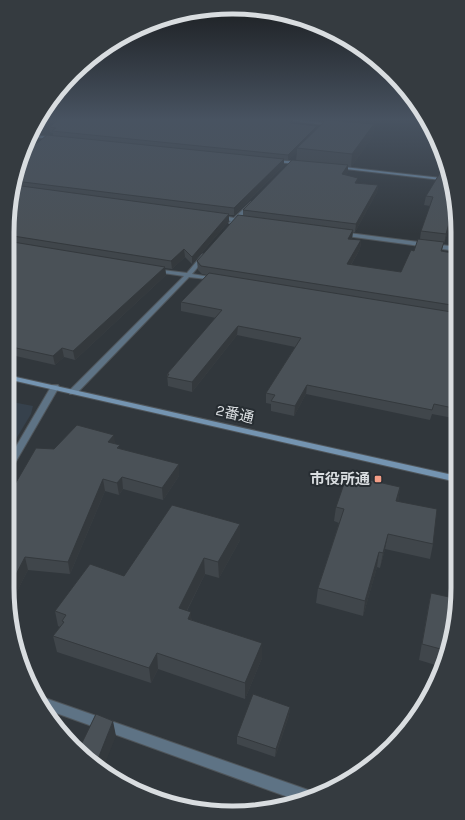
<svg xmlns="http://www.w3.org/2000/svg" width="465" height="820" font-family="Karla,'Noto Sans JP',sans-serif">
  <rect width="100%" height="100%" fill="#31373c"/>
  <polygon fill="#36414c" points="7,401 33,406 31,414 7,454"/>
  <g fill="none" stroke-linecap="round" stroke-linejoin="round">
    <g stroke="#4f555a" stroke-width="2">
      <g id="street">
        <polygon points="275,119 288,119 330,124 328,125"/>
        <polygon points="251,202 254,204 239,219 247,220 247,222 237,221 232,225 229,223 231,221 215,217 218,215 234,218"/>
        <polygon points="341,232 457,247 457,251 339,235 338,234"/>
        <polygon points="204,254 207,256 192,274 216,278 216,280 189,277 76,394 70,394 69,392 70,390 184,276 156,272 154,271 154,269 187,273 202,255"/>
        <polygon points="52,385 58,385 59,387 11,470 7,473 7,462"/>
        <polygon points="42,697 311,791 316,793 317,795 302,802 45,709 39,698"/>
      </g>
    </g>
    <g stroke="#4f555a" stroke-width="2">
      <g id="secondary">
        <polygon points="31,135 53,137 55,138 53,139 30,137"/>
        <polygon points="274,160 300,162 302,163 300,164 272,162 272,161"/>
        <polygon points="335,166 450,179 450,181 337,168 335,168"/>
        <polygon points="7,375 457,476 457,482 7,379"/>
      </g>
    </g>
    <use href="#street" fill="#5e7385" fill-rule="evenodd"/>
    <use href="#secondary" fill="#7494b1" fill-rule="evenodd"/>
  </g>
  <g fill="#40464b">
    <polygon points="293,120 293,123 317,126 317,128 374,124 373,136 351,167 348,167 348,172 346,175 357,183 378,185 377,192 355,232 353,232 352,239 361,240 360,249 351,265 401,272 414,251 420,239 421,231 430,206 424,205 426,196 443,173 443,168 447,163 457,215 453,214 444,244 443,244 442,251 458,254 458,419 432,414 430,420 306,394 294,416 271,411 271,404 266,403 266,393 295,347 237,335 192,392 168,386 167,374 216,318 181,311 181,302 207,275 202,274 198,270 197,261 243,216 243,210 296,160 297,152 288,160 284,160 284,165 234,215 229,215 229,221 192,264 185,257 172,269 165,268 166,275 75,360 64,357 55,365 7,354 8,218 19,160 53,135 53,133 50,132 49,127"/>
    <polygon points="115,444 120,449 179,476 163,500 123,489 119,495 105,491 70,574 28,570 14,597 8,596 7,588 7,498"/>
    <polygon points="400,487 398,502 433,544 430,559 385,549 380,568 377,567 363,616 316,603 318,588 339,523 334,521 336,507"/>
    <polygon points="240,524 240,540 219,578 205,574 187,611 192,620 262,658 245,699 158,669 151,683 57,652 53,636 60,627 58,626 55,611 124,576"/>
    <polygon points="431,593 458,602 446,660 442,667 419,660 428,608"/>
    <polygon points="290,707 289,715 275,757 237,744 237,736"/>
  </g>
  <g fill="#34393d">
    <polygon points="374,124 373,136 351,167 352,154"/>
    <polygon points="317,126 317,131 297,148 297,152 288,160 288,155"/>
    <polygon points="284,159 284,165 234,215 234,208"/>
    <polygon points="348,165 348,172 341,181 342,174"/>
    <polygon points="358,178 357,184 355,183"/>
    <polygon points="378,185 377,192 355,232 356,224"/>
    <polygon points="454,205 453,214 444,244 446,234"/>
    <polygon points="229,214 229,221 192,264 192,257"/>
    <polygon points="353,230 352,238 347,247 348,239"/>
    <polygon points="361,240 360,249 346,273 347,264"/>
    <polygon points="184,249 185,257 172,269 171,261"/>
    <polygon points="165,267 166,275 75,360 73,351"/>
    <polygon points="238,326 237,335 192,392 192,382"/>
    <polygon points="62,348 64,357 55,365 53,356"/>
    <polygon points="307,385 306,394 294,416 295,406"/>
    <polygon points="114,435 116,447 108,442"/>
    <polygon points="179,464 179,476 163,500 162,488"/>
    <polygon points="122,477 123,489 119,495 117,483"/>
    <polygon points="103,479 105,491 70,574 68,562"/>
    <polygon points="400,487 398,502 396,501"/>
    <polygon points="240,524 240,540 219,578 218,562"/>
    <polygon points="388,534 385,549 380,568 383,553"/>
    <polygon points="379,552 377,567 363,616 365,601"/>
    <polygon points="25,557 28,570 14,597 11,584"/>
    <polygon points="204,558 205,574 180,624 179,608"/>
    <polygon points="191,612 192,628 188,619"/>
    <polygon points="262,643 262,658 245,699 245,683"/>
    <polygon points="157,653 158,669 151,683 149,668"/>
    <polygon points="290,707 289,715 275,757 276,749"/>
    <polygon points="113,721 116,736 102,771 96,764"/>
  </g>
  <g fill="#4a5157" stroke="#34393d">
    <polygon points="60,119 287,119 293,120 290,123 317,126 288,155 52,131 56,128 49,127"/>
    <polygon points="326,120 374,124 352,154 297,148"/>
    <polygon points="47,135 284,159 234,208 15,181 19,160 21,156"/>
    <polygon points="292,160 348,165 342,174 358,178 355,183 378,185 356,224 243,210"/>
    <polygon points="447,163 448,169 443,168"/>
    <polygon points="440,173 449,174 455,206 454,205 446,234 421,231 433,197 426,196"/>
    <polygon points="14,185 229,214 192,257 184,249 171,261 7,235 8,218"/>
    <polygon points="238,215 353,230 348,239 361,240 347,264 401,272 411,250 414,251 418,239 444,242 441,251 458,254 458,306 201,266 197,261"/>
    <polygon points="7,241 165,267 73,351 62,348 53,356 7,346"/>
    <polygon points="209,273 458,313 458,409 434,404 432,410 307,385 295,406 271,401 275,395 266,393 301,338 238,326 192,382 167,377 169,374 167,374 222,310 181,302"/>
    <polygon points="77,425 114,435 108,442 120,445 117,448 179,464 162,488 122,477 117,483 103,479 68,562 25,557 11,584 7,584 7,498 36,448 54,449"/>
    <polygon points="347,475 400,487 396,501 437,509 433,544 388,534 383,553 379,552 365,601 318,588 344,509 336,507"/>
    <polygon points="172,505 240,524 218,562 204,558 179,608 191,612 188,619 262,643 245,683 157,653 149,668 53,636 64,622 62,621 66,615 55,611 90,564 124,576"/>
    <polygon points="431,593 458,599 458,602 448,651 422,644"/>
    <polygon points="253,694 290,707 276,749 237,736"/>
    <polygon points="96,714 113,721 96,764 79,749"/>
  </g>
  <linearGradient id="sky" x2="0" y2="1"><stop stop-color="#1b1e21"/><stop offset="0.51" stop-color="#485361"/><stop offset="1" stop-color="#485361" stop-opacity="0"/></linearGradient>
  <rect width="465" height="234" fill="url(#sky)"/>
  <rect fill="#f49e87" stroke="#272d32" stroke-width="1.5" x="374" y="475" width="8" height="8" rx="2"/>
  <g text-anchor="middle" stroke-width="4" stroke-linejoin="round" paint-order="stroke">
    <g font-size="15" fill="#d9dde0" stroke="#272d32">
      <text transform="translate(235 414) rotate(13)" y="5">2番通</text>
    </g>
    <g font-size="15" font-weight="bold" fill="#d9dde0" stroke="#272d32" text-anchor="end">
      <text x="370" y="484">市役所通</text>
    </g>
  </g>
  <path d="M0 0H465V820H0ZM232 14H233A218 218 0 0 1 451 232V588A218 218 0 0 1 233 806H232A218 218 0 0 1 14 588V232A218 218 0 0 1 232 14Z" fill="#353b40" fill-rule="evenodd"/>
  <path fill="none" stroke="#d9dde0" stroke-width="5" d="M232 14H233A218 218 0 0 1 451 232V588A218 218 0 0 1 233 806H232A218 218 0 0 1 14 588V232A218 218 0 0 1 232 14Z"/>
</svg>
